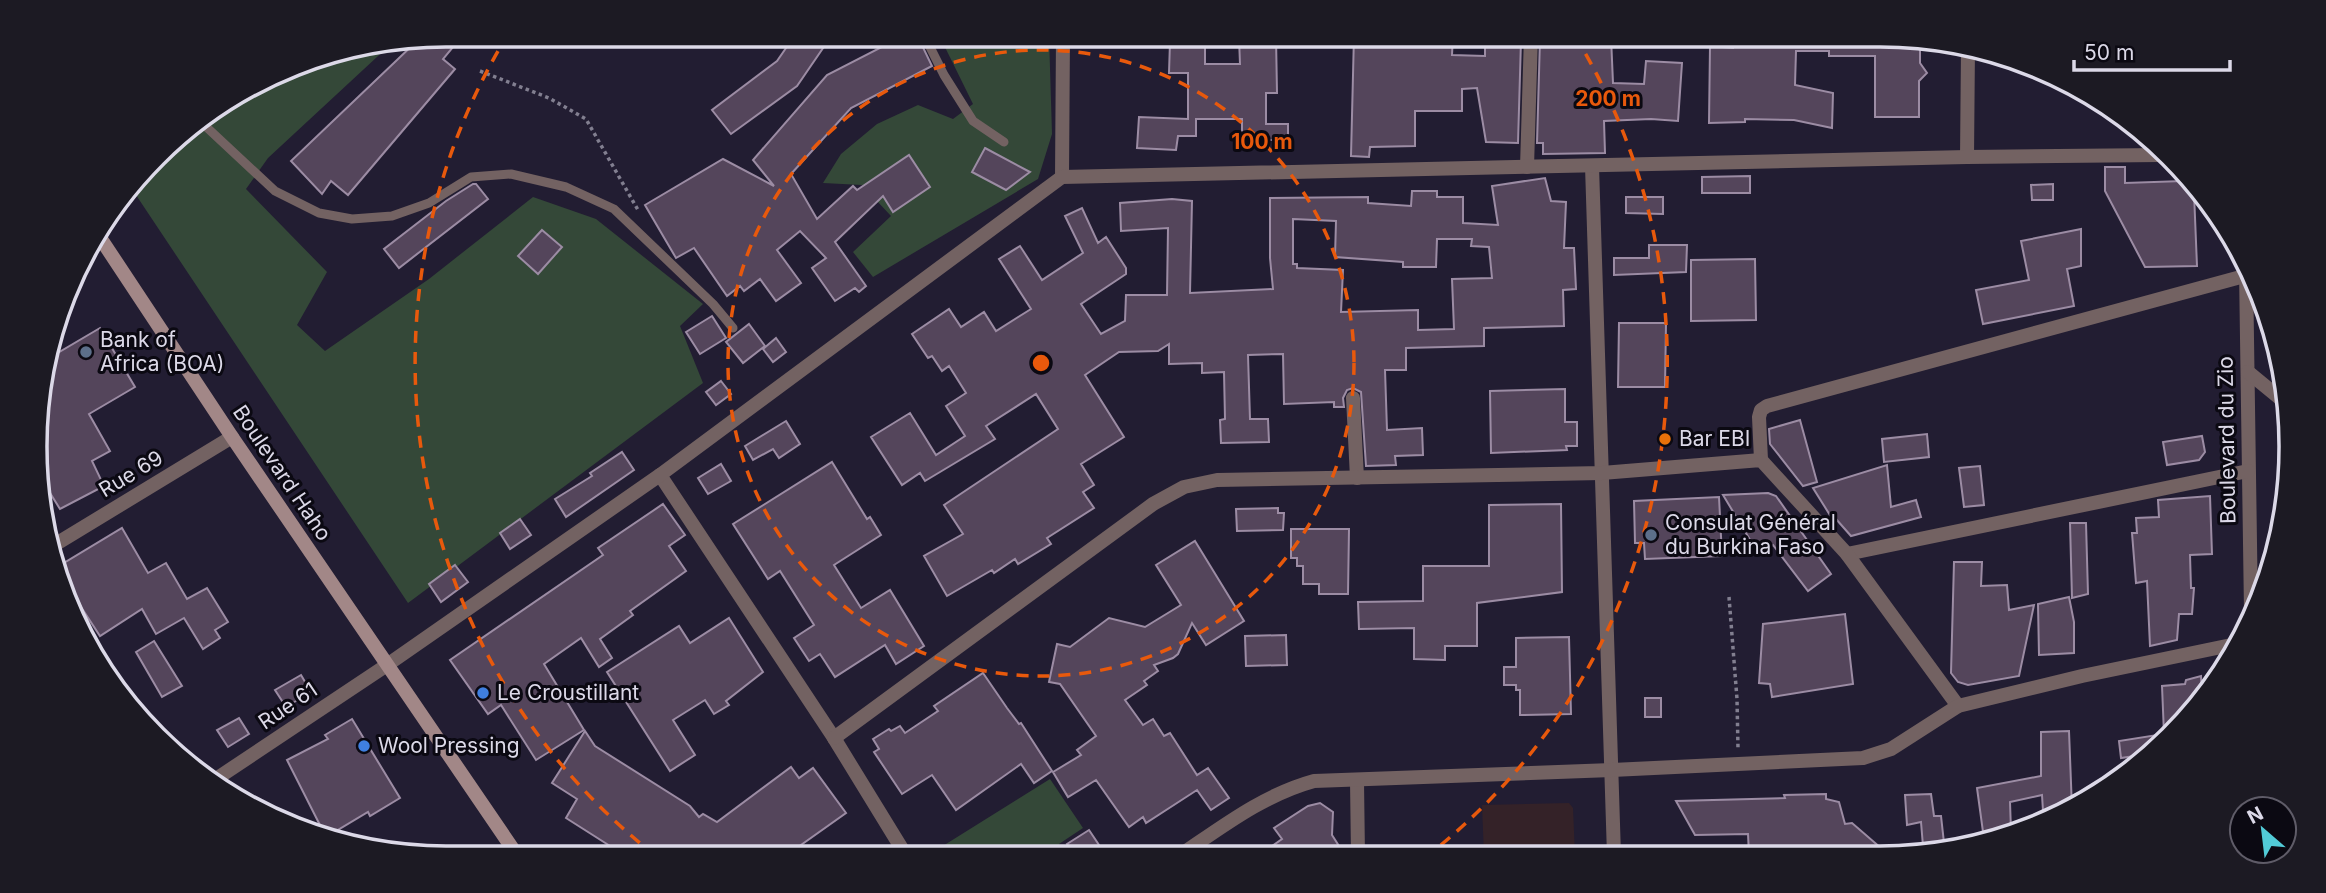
<svg xmlns="http://www.w3.org/2000/svg" width="2326" height="893" font-family="Inter,sans-serif">
  <rect width="100%" height="100%" fill="#221d32"/>
  <polygon fill="#342228" points="1569,803 1573,808 1575,855 1484,856 1482,805"/>
  <g fill="#344838">
    <polygon points="939,35 1049,35 1052,134 1038,179 873,277 853,252 891,216 862,185 823,183 841,154 877,124 918,105 953,119 973,104"/>
    <polygon points="391,44 268,158 246,189 327,272 297,325 325,351 429,279 533,197 596,219 703,304 680,326 703,383 408,603 132,189 175,137 314,57"/>
    <polygon points="1050,779 1083,828 1059,844 1066,857 943,857 938,849"/>
  </g>
  <g fill="#54455b" stroke="#9c8ca4" stroke-width="2" fill-rule="evenodd">
    <polygon points="446,35 463,35 443,59 455,69 348,195 331,181 322,194 291,161 418,40"/>
    <polygon points="795,35 832,35 797,86 731,134 712,110 777,61"/>
    <polygon points="905,35 917,35 932,66 851,108 791,174 817,219 853,186 857,190 909,155 930,187 893,212 883,196 835,242 866,286 859,292 855,288 835,301 812,268 826,258 800,231 777,250 801,283 776,301 760,279 744,291 740,286 727,296 694,248 676,258 645,205 723,159 774,186 753,160 827,75"/>
    <polygon points="1354,35 1453,35 1452,55 1485,56 1485,35 1520,35 1521,40 1518,143 1486,142 1477,88 1462,89 1462,111 1415,111 1415,146 1370,147 1369,157 1351,156"/>
    <polygon points="1734,35 1880,35 1920,40 1920,63 1927,73 1919,81 1919,117 1875,117 1875,56 1829,56 1829,51 1796,51 1795,85 1833,93 1832,128 1794,120 1745,119 1745,122 1709,123 1710,46 1733,48"/>
    <polygon points="1276,37 1277,93 1266,93 1266,124 1288,124 1288,140 1242,140 1242,119 1196,119 1196,136 1178,136 1176,150 1137,148 1139,117 1188,119 1188,73 1169,73 1170,42 1205,42 1205,64 1240,64 1239,38"/>
    <polygon points="1611,37 1613,83 1644,84 1646,61 1682,63 1678,121 1651,119 1604,121 1605,153 1543,154 1543,143 1537,143 1540,39"/>
    <polygon points="985,148 1030,172 1006,190 972,172"/>
    <polygon points="2105,167 2125,167 2125,183 2183,181 2194,193 2197,266 2145,267 2105,191"/>
    <polygon points="1750,176 1750,193 1702,193 1702,177"/>
    <path d="M 1545,178 L 1551,201 L 1566,202 L 1564,248 L 1574,248 L 1576,289 L 1563,290 L 1564,326 L 1484,328 L 1484,346 L 1406,348 L 1406,370 L 1385,370 L 1387,430 L 1422,428 L 1423,455 L 1395,456 L 1396,465 L 1366,466 L 1361,392 L 1353,388 L 1347,390 L 1343,398 L 1344,407 L 1334,407 L 1334,402 L 1284,404 L 1283,354 L 1248,355 L 1250,419 L 1268,419 L 1269,442 L 1221,443 L 1220,420 L 1225,419 L 1224,372 L 1202,373 L 1202,363 L 1169,364 L 1169,344 L 1158,351 L 1119,352 L 1085,375 L 1124,437 L 1081,464 L 1094,485 L 1083,492 L 1094,508 L 1047,538 L 1051,544 L 1018,564 L 1015,559 L 994,573 L 992,570 L 947,596 L 924,556 L 963,534 L 944,505 L 1058,429 L 1036,394 L 986,426 L 995,439 L 925,481 L 920,473 L 902,485 L 871,437 L 910,413 L 936,455 L 965,436 L 946,406 L 966,393 L 949,366 L 942,371 L 932,356 L 928,358 L 912,334 L 949,309 L 961,327 L 984,312 L 996,331 L 1031,309 L 999,259 L 1020,246 L 1042,280 L 1083,253 L 1065,216 L 1082,208 L 1098,243 L 1106,237 L 1126,268 L 1126,274 L 1081,304 L 1101,334 L 1125,321 L 1126,295 L 1167,295 L 1168,228 L 1121,231 L 1120,203 L 1172,199 L 1192,201 L 1190,293 L 1273,289 L 1270,258 L 1270,198 L 1368,197 L 1368,203 L 1411,206 L 1412,191 L 1437,191 L 1437,197 L 1463,197 L 1463,223 L 1498,225 L 1492,186 ZM 1293,219 L 1336,221 L 1335,257 L 1403,262 L 1403,267 L 1436,267 L 1437,239 L 1472,239 L 1471,246 L 1489,247 L 1492,278 L 1452,279 L 1454,329 L 1418,330 L 1418,310 L 1341,312 L 1343,270 L 1297,268 L 1297,264 L 1293,264 Z"/>
    <polygon points="473,184 476,184 488,199 399,268 384,249 446,201"/>
    <polygon points="2053,184 2053,200 2032,200 2031,185"/>
    <polygon points="1626,197 1663,197 1663,214 1626,213"/>
    <polygon points="2081,229 2081,266 2067,269 2074,306 1983,324 1976,290 2029,280 2021,241"/>
    <polygon points="542,230 562,247 538,274 518,256"/>
    <polygon points="1649,245 1687,245 1686,272 1614,275 1614,258 1649,258"/>
    <polygon points="1755,259 1756,320 1691,321 1691,260"/>
    <polygon points="712,316 726,338 700,354 686,332"/>
    <polygon points="1619,323 1666,323 1665,387 1618,387"/>
    <polygon points="749,324 765,346 743,363 726,342"/>
    <polygon points="100,328 135,387 89,414 110,451 92,461 104,486 60,509 50,493 42,498 39,392 51,357"/>
    <polygon points="776,338 786,352 773,362 763,349"/>
    <polygon points="721,381 731,394 716,405 706,392"/>
    <polygon points="1565,389 1565,422 1577,422 1577,446 1566,446 1567,450 1491,453 1490,391"/>
    <polygon points="1800,420 1817,482 1803,486 1770,444 1769,429"/>
    <polygon points="786,421 800,444 779,458 773,449 753,460 745,446"/>
    <polygon points="1927,434 1929,457 1884,462 1882,439"/>
    <polygon points="2202,436 2205,452 2199,460 2167,465 2163,442"/>
    <polygon points="622,452 634,470 566,517 555,499 592,476 590,473"/>
    <polygon points="832,462 867,519 870,517 881,535 834,565 861,608 890,590 924,646 896,664 885,645 835,677 820,654 809,661 794,638 814,625 780,571 768,579 733,524"/>
    <polygon points="721,464 731,481 708,494 698,478"/>
    <polygon points="1887,465 1891,507 1916,500 1921,517 1851,536 1836,519 1833,520 1813,488"/>
    <polygon points="1980,466 1984,505 1964,507 1959,468"/>
    <polygon points="1768,493 1776,496 1831,574 1808,591 1773,545 1758,553 1723,495"/>
    <polygon points="2210,496 2212,554 2190,555 2191,588 2194,588 2192,614 2179,614 2177,640 2150,646 2147,581 2136,583 2132,533 2137,533 2136,518 2159,517 2158,500"/>
    <polygon points="1719,497 1722,556 1645,559 1644,543 1635,543 1634,501"/>
    <polygon points="663,504 685,535 669,546 686,571 630,611 633,615 600,639 612,658 599,667 581,638 544,664 584,730 536,760 501,705 488,714 450,660 603,555 598,548"/>
    <polygon points="1561,504 1562,592 1477,603 1477,646 1445,646 1445,660 1414,659 1414,628 1359,629 1358,602 1423,601 1423,566 1489,566 1489,505"/>
    <polygon points="1278,508 1278,513 1284,513 1283,530 1237,531 1236,509"/>
    <polygon points="520,519 531,535 510,549 500,533"/>
    <polygon points="2070,523 2086,523 2088,594 2072,598"/>
    <polygon points="122,528 148,573 166,563 187,599 207,588 228,622 215,630 220,638 203,649 184,618 156,634 142,609 100,636 68,587 59,566"/>
    <polygon points="1291,529 1349,529 1348,594 1319,594 1319,584 1303,584 1303,566 1297,566 1297,558 1291,558"/>
    <polygon points="1195,541 1244,621 1206,645 1192,623 1178,654 1173,658 1154,665 1158,671 1144,681 1147,685 1125,700 1143,725 1153,719 1164,736 1170,733 1197,775 1208,768 1229,798 1211,810 1197,790 1146,823 1143,817 1129,827 1096,780 1068,797 1053,772 1081,755 1077,750 1096,736 1060,684 1049,682 1057,644 1070,647 1109,618 1145,627 1181,605 1156,565"/>
    <polygon points="1954,562 1982,562 1981,586 2007,585 2009,610 2034,605 2019,676 1968,685 1958,682 1951,673"/>
    <polygon points="455,565 468,582 441,602 429,584"/>
    <polygon points="2069,597 2074,622 2074,653 2039,655 2038,604"/>
    <polygon points="1845,614 1853,684 1772,697 1770,684 1759,683 1763,624"/>
    <polygon points="729,618 763,672 726,701 729,705 714,714 705,700 673,720 695,755 670,771 607,672 679,626 690,643"/>
    <polygon points="1286,635 1287,665 1246,666 1245,636"/>
    <polygon points="1569,637 1571,714 1520,715 1520,690 1516,690 1516,685 1504,685 1504,667 1516,667 1516,638"/>
    <polygon points="154,641 182,686 162,697 136,652"/>
    <polygon points="983,673 1007,708 1019,724 1021,723 1052,771 1034,783 1021,764 956,810 932,775 902,794 874,752 879,749 873,739 889,729 891,731 900,726 905,733 938,711 934,706"/>
    <polygon points="301,675 311,692 286,707 275,690"/>
    <polygon points="2201,676 2202,698 2154,753 2121,758 2119,741 2164,734 2162,686 2185,684 2186,680"/>
    <rect x="1645" y="698" width="16" height="19"/>
    <polygon points="239,718 249,734 228,747 217,730"/>
    <polygon points="352,719 400,798 370,816 368,812 326,837 287,760 328,739 325,735"/>
    <polygon points="585,731 595,746 690,806 699,817 703,814 717,822 791,767 799,778 813,768 846,813 784,857 629,858 566,818 577,799 552,783"/>
    <polygon points="2069,731 2072,809 2043,811 2042,795 2010,802 2011,831 1983,832 1977,788 2041,776 2041,732"/>
    <polygon points="1826,794 1826,799 1839,802 1845,824 1852,823 1889,855 1749,855 1748,834 1695,835 1676,801 1785,798 1784,795"/>
    <polygon points="1931,794 1934,816 1941,816 1944,843 1923,846 1921,822 1907,825 1905,795"/>
    <polygon points="1320,803 1333,812 1332,835 1339,846 1324,856 1258,856 1282,839 1274,828 1308,806"/>
    <polygon points="1089,830 1101,848 1087,856 1075,856 1067,844"/>
  </g>
  <g fill="none" stroke-linecap="round" stroke-linejoin="round">
    <g stroke="#827f90" stroke-width="3.5" stroke-dasharray="3.5 3.5" stroke-linecap="butt">
      <polyline points="480,71 549,98 586,119 638,210"/>
      <polyline points="1729,597 1737,699 1738,748"/>
    </g>
    <g stroke="#736262" stroke-width="9">
      <polyline points="924,35 944,75 973,121 1004,142"/>
      <polyline points="201,122 275,191 319,213 352,219 392,216 429,203 471,177 511,174 566,187 614,209 713,304 733,328"/>
    </g>
    <g stroke="#736262" stroke-width="14">
      <polyline points="1967,157 1968,47"/>
      <polyline points="1592,166 1614,855"/>
      <polyline points="1527,167 1531,35"/>
      <polyline points="1062,177 1063,35"/>
      <polyline points="2246,270 2251,611"/>
      <polyline points="2248,372 2287,404"/>
      <polyline points="1353,398 1357,478"/>
      <polyline points="1761,460 1759,417 1761,410 1767,406 2248,275"/>
      <polyline points="660,475 834,738 907,857"/>
      <polyline points="51,547 232,437"/>
      <polyline points="1847,554 2248,471"/>
      <polyline points="834,738 1153,504 1184,487 1217,480 1602,473 1761,460 1847,554 1958,706"/>
      <polyline points="213,781 387,665 660,475 1062,177 1967,157 2161,155"/>
      <polyline points="1357,781 1358,856"/>
      <path d="M 1179,856 C 1222,827 1263,795 1314,781 L 1612,770 L 1863,758 L 1891,749 L 1958,706 L 2082,676 L 2236,644"/>
    </g>
    <polyline stroke="#a28787" stroke-width="14" points="97,233 232,437 519,858"/>
  </g>
  <g fill="none" stroke="#e8590c" stroke-width="3.5" stroke-dasharray="12 9">
    <circle cx="1041" cy="363" r="313"/>
    <path d="M656 856A626 626 0 0 1 507 36M1575 36A626 626 0 0 1 1431 853"/>
  </g>
  <g fill="#5c6f8a" stroke="#0b0912" stroke-width="2.5">
    <circle cx="86" cy="352" r="7"/>
    <circle cx="1651" cy="535" r="7"/>
  </g>
  <circle fill="#e8710a" stroke="#0b0912" stroke-width="2.5" cx="1665" cy="439" r="7"/>
  <g fill="#3f7fe0" stroke="#0b0912" stroke-width="2.5">
    <circle cx="483" cy="693" r="7"/>
    <circle cx="364" cy="746" r="7"/>
  </g>
  <g text-anchor="middle" stroke-width="6" stroke-linejoin="round" paint-order="stroke">
    <g font-size="21" fill="#dcd9e8" stroke="#0b0912" text-anchor="start">
      <text x="100" y="347">Bank of<tspan x="100" dy="24">Africa (BOA)</tspan></text>
      <text x="1679" y="446">Bar EBI</text>
      <text x="1665" y="530">Consulat Général<tspan x="1665" dy="24">du Burkina Faso</tspan></text>
      <text x="497" y="700">Le Croustillant</text>
      <text x="378" y="753">Wool Pressing</text>
    </g>
    <g font-size="21" fill="#dcd9e8" stroke="#0b0912">
      <text transform="translate(2227 440) rotate(-91)" y="7">Boulevard du Zio</text>
      <text transform="translate(282 473) rotate(56)" y="7">Boulevard Haho</text>
      <text transform="translate(131 474) rotate(-31)" y="7">Rue 69</text>
      <text transform="translate(288 706) rotate(-34)" y="7">Rue 61</text>
    </g>
  </g>
  <path d="M0 0H2326V893H0ZM446 47H1880A399 399 0 0 1 2279 446V447A399 399 0 0 1 1880 846H446A399 399 0 0 1 47 447V446A399 399 0 0 1 446 47Z" fill="#1c1a23" fill-rule="evenodd"/>
  <path fill="none" stroke="#dcd9e8" stroke-width="3.5" d="M446 47H1880A399 399 0 0 1 2279 446V447A399 399 0 0 1 1880 846H446A399 399 0 0 1 47 447V446A399 399 0 0 1 446 47Z"/>
  <circle cx="1041" cy="363" r="10" fill="#e8590c" stroke="#0b0912" stroke-width="3.5"/>
  <g font-size="21" text-anchor="middle" font-weight="bold" fill="#e8590c" stroke="#0b0912" stroke-width="6" stroke-linejoin="round" paint-order="stroke">
    <text x="1608" y="106">200 m</text>
    <text x="1262" y="149">100 m</text>
  </g>
  <g transform="translate(2263 830) rotate(332)"><circle r="33" fill="#0b0912" stroke="#5f5c68" stroke-width="2"/>
  <path d="M0-5L12 26L0 18L-12 26Z" fill="#52cbd7"/>
  <text y="-10" font-size="19" font-weight="bold" text-anchor="middle" fill="#dcd9e8">N</text>
  </g>
  <path d="M2074 60v10h156v-10" fill="none" stroke="#dcd9e8" stroke-width="3.5"/>
  <text x="2084" y="60" font-size="21" fill="#dcd9e8" stroke="#0b0912" stroke-width="5" paint-order="stroke">50 m</text>
</svg>
